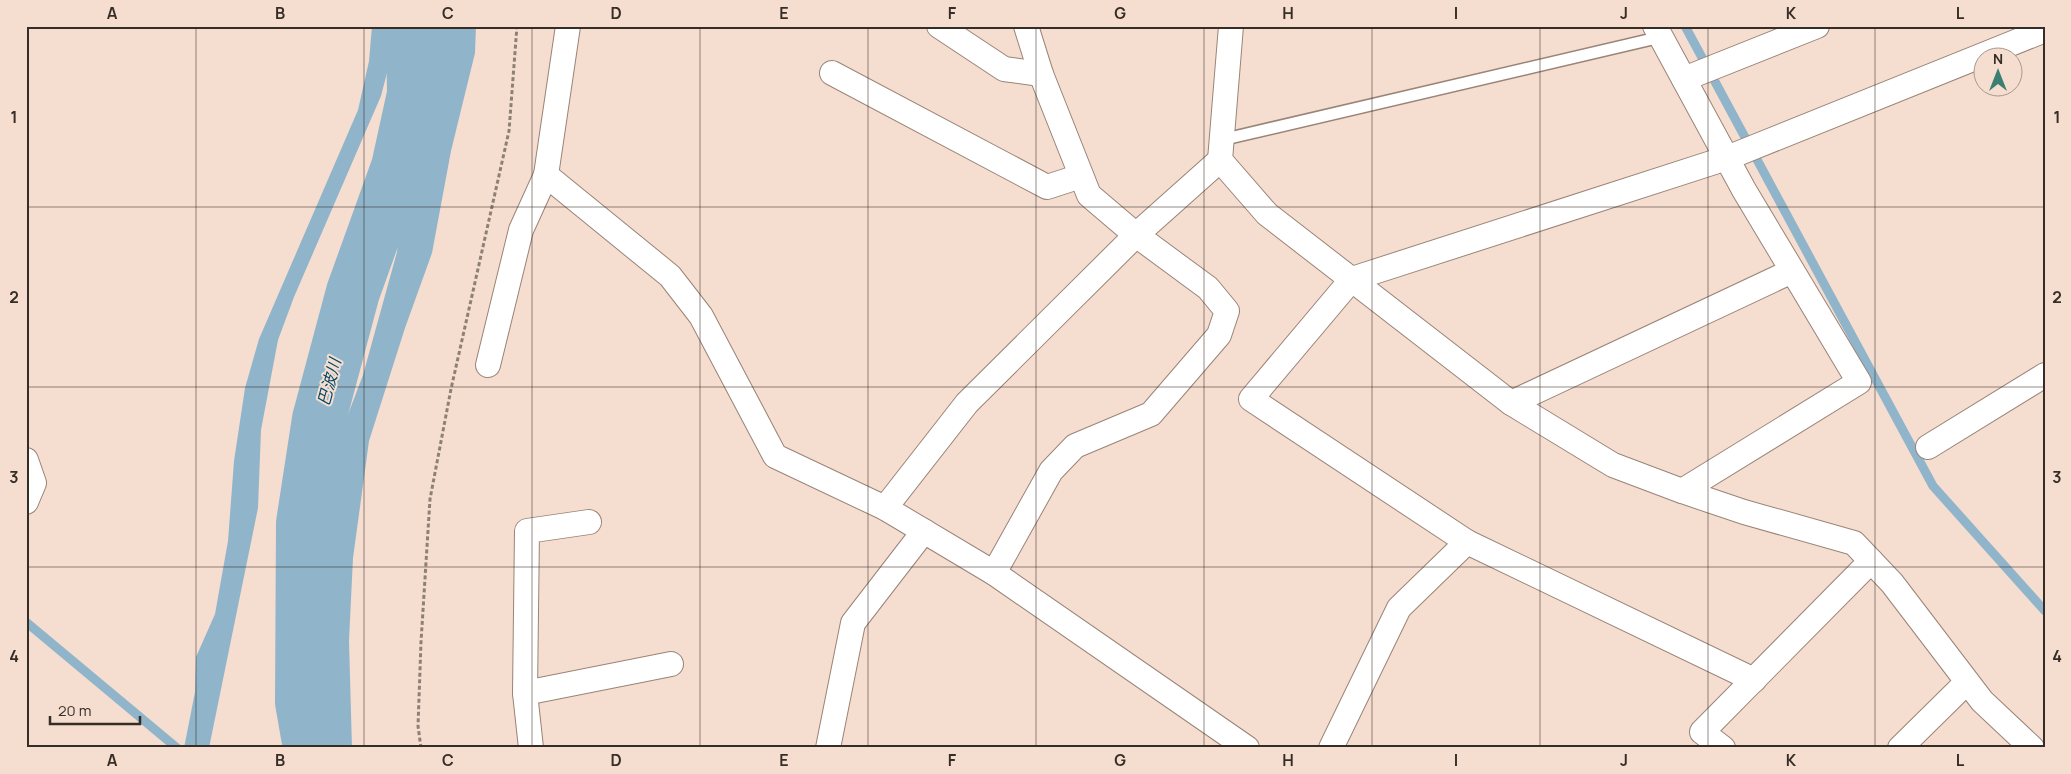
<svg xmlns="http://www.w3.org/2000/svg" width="2071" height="774" font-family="Manrope,'Noto Sans JP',sans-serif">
  <rect width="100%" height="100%" fill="#f5ded0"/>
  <g fill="#90b5cb">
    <polygon points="372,26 397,26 394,46 381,96 294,297 278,340 261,430 258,508 209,748 184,748 195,692 196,657 215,614 228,541 234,461 245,388 259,339 358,110 369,61"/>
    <polygon points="434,26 476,26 475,53 451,151 432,253 405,328 369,441 353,558 349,641 352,748 294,748 287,708 292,612 316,505 331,459 363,375 397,252 402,206 426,107 432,58"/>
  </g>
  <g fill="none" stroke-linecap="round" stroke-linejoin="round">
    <g stroke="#90b5cb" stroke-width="9">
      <polyline points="1685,26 1933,486 2045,611"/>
      <polyline points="26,622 177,748"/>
    </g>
    <polyline stroke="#90b5cb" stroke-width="54" points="310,748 302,702 303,523 319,419 353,292 398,167 414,94 413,26"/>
    <g stroke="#998477" stroke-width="14">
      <polyline id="service" points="1221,140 1661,37"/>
    </g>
    <g stroke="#998477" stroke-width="26">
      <g id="minor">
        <polyline points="568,26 546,175 670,276 701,316 775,456 885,508 994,573 1247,748"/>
        <polyline points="939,26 1004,69 1041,74"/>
        <polyline points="1231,26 1220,160 1267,214 1511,403 1613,465 1682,491"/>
        <polyline points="1655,26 1744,190 1859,382 1682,491 1744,512 1854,543 1892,583 1982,701 2032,748"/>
        <polyline points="832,73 1047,187 1081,176"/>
        <polyline points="1684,79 1817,26"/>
        <polyline points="488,365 521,230 546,175"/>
        <polyline points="1511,403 1792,271"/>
        <polyline points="1928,447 2045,375"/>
        <polyline points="26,460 34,483 26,502"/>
        <polyline points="885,508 967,403 1136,235 1220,160"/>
        <polyline points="994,573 1051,471 1075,446 1151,414 1219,335 1227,311 1208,288 1136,235 1089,195 1041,74 1026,26"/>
        <polyline points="1754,680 1467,542 1251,399 1352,279 1727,158 2045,30"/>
        <polyline points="525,693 671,664"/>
        <polyline points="531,748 525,693 527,531 589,522"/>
        <polyline points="828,748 853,623 924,531"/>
        <polyline points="1331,748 1399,608 1467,542"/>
        <polyline points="1723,748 1702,732 1871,561"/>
        <polyline points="1900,748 1967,682"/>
      </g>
    </g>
    <polyline stroke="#8f8076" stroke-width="3" stroke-dasharray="4 2.5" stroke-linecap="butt" points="421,748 418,726 421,642 430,499 451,389 509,131 517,26"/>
    <use href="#service" stroke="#fff" stroke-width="11"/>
    <use href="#minor" stroke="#fff" stroke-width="24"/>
  </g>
  <path fill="none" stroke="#362d27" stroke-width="1" stroke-opacity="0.55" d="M 196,26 L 196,748M 364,26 L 364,748M 532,26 L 532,748M 700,26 L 700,748M 868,26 L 868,748M 1036,26 L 1036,748M 1204,26 L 1204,748M 1372,26 L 1372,748M 1540,26 L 1540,748M 1708,26 L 1708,748M 1875,26 L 1875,748M 26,207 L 2045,207M 26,387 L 2045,387M 26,567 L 2045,567"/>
  <g text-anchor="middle" stroke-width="4" stroke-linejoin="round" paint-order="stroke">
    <g font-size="16" font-style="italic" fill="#024968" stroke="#f5ded0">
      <text transform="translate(329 382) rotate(-75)" y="6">巴波川</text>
    </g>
  </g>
  <rect width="2071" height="774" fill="none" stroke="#f5ded0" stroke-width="55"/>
  <g transform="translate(1998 72)"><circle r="24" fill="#f5ded0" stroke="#a9978c"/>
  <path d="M0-4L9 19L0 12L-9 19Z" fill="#3b7f72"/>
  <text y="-8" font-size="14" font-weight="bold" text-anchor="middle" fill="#362d27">N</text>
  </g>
  <path d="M50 716v8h90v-8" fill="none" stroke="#362d27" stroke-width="2.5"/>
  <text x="58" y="716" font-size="15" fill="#362d27" stroke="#f5ded0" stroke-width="4" paint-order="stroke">20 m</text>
  <rect x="28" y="28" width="2016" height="718" fill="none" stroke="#362d27" stroke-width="2"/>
  <g font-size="16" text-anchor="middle" font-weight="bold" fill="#362d27">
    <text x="112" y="19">A</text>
    <text x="280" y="19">B</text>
    <text x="448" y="19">C</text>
    <text x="616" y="19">D</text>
    <text x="784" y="19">E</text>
    <text x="952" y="19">F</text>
    <text x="1120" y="19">G</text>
    <text x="1288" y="19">H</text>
    <text x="1456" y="19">I</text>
    <text x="1624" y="19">J</text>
    <text x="1791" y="19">K</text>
    <text x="1960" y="19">L</text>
    <text x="14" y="123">1</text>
    <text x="2057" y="123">1</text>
    <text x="14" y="303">2</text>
    <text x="2057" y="303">2</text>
    <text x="14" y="483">3</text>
    <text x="2057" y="483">3</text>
    <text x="14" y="662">4</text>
    <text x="2057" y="662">4</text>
    <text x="112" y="766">A</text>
    <text x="280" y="766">B</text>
    <text x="448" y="766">C</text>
    <text x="616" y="766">D</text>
    <text x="784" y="766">E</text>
    <text x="952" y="766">F</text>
    <text x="1120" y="766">G</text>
    <text x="1288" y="766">H</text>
    <text x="1456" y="766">I</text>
    <text x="1624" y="766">J</text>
    <text x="1791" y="766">K</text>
    <text x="1960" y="766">L</text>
  </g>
</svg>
